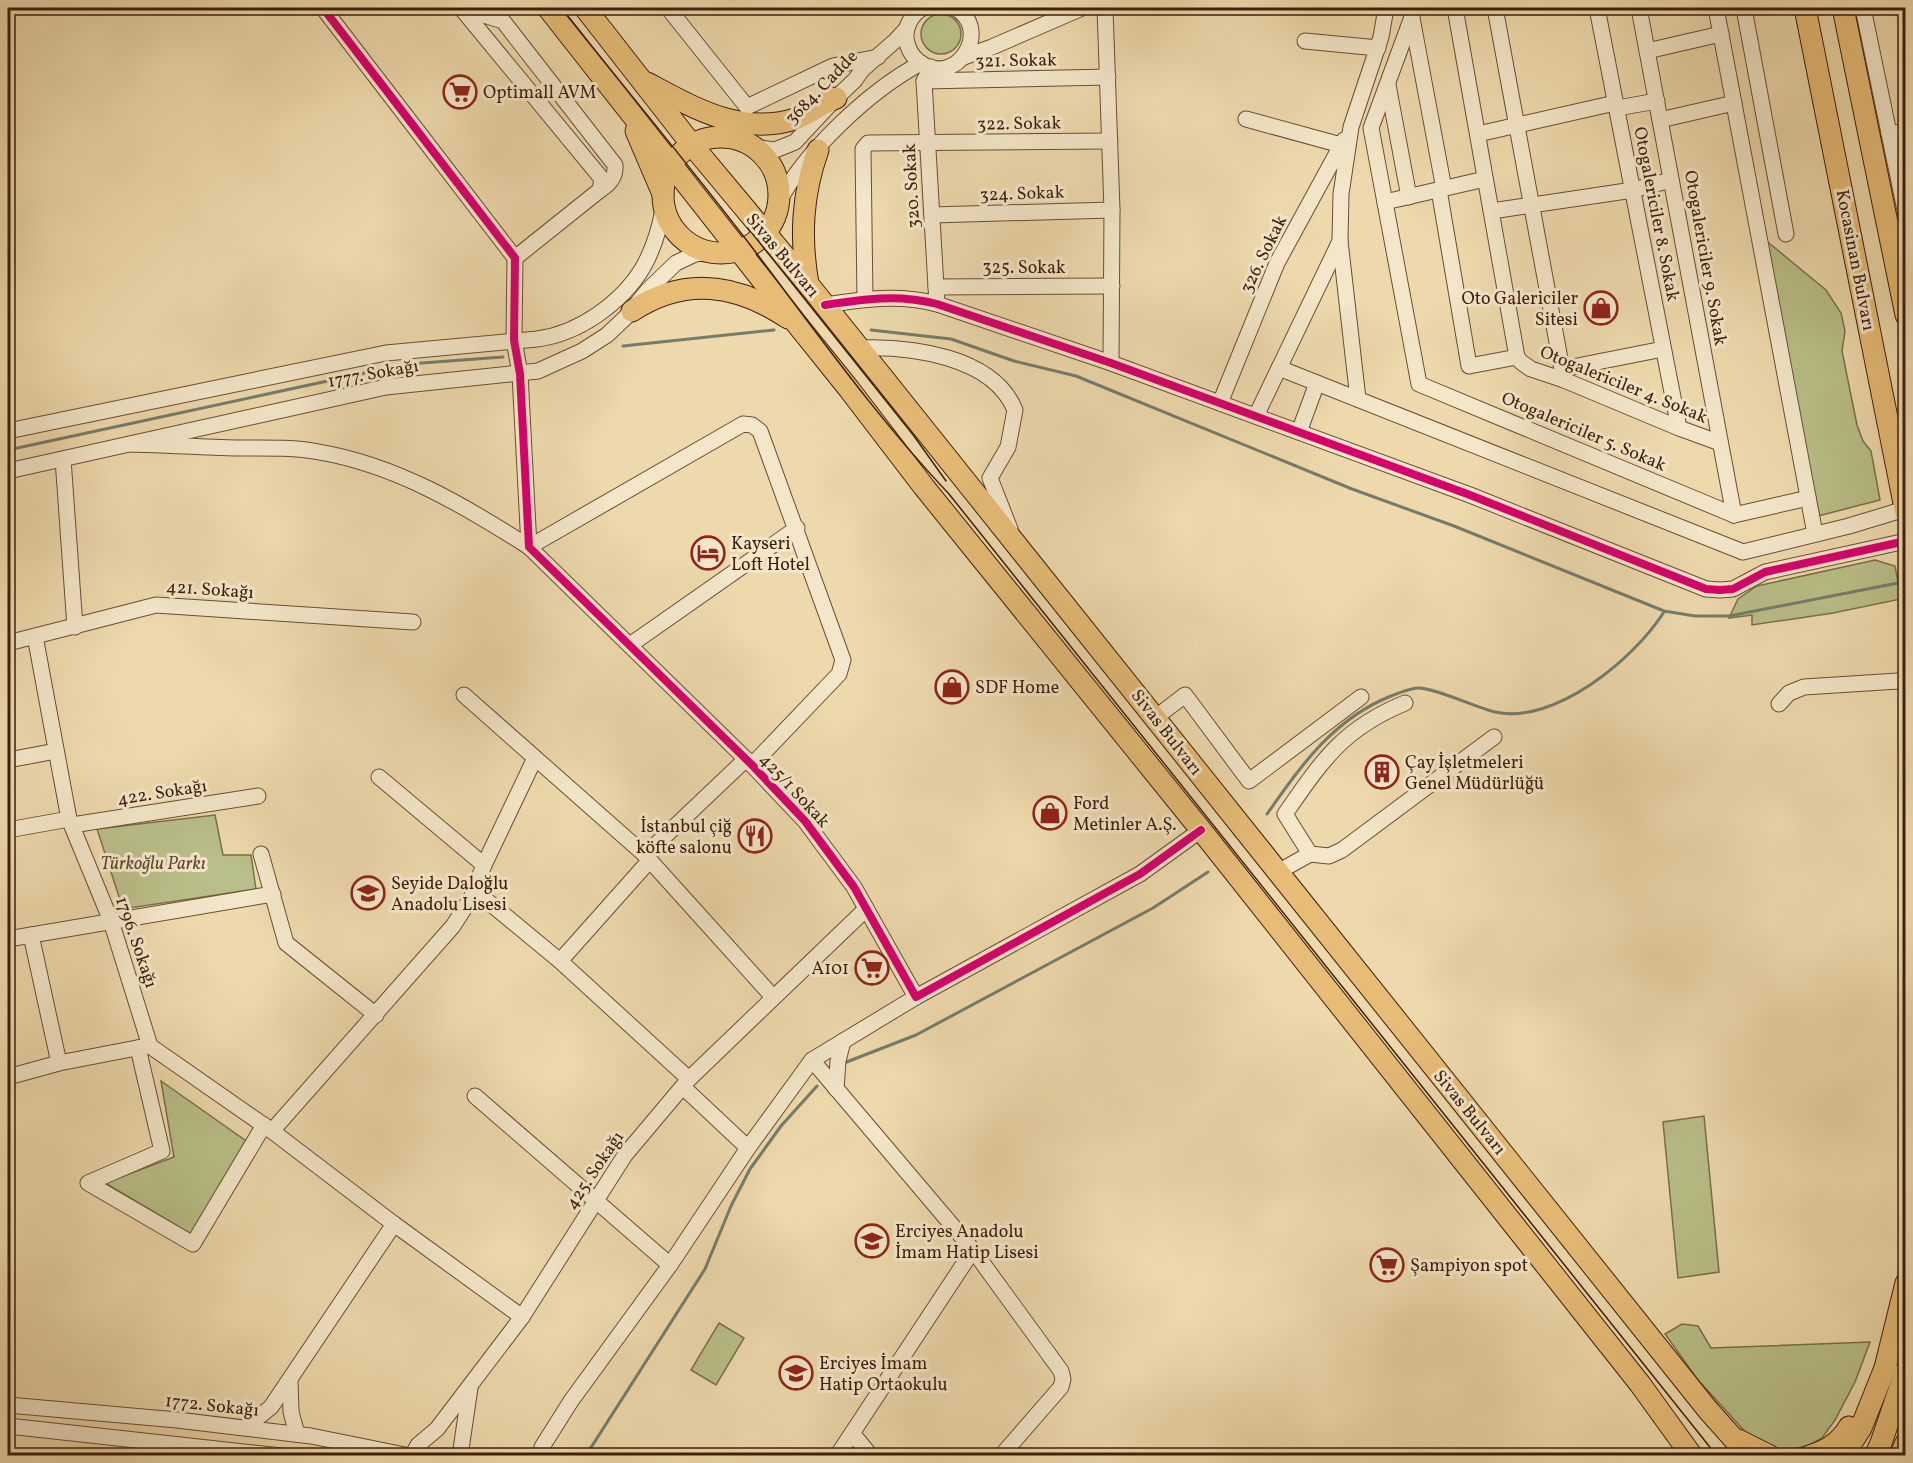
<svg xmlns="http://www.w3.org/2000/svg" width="1913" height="1463" font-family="Vollkorn,serif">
  <rect width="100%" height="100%" fill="#edd9ac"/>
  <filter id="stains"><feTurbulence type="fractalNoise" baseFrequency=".00333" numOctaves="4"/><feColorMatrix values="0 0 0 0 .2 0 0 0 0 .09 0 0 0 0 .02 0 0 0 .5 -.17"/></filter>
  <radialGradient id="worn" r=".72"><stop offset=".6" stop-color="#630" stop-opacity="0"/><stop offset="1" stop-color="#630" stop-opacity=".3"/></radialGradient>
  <g fill="#b9bf88" stroke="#7c6e4a" stroke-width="1.5">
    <circle cx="941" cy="34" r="20"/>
    <polygon points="1758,234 1826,290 1841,313 1845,331 1842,351 1857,425 1863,441 1871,451 1880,500 1814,517"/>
    <polygon points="1875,560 1895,566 1901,599 1833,613 1752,625 1752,615 1729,618 1738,599 1757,586"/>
    <polygon points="215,815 223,855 251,855 256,889 123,909 97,829"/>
    <polygon points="161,1081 249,1143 196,1237 105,1183 174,1157"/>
    <polygon points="1704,1116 1719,1272 1678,1278 1663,1122"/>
    <polygon points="719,1323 744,1338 716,1385 691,1370"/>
    <polygon points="1682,1324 1698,1326 1711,1348 1870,1342 1855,1382 1835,1420 1822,1438 1808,1446 1785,1450 1777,1449 1751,1438 1698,1380 1665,1334"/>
  </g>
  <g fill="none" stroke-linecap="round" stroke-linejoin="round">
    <g stroke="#757c6b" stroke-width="3">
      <polyline points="871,330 951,339 1014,361 1076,376 1352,489 1454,526 1664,611 1695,616 1729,616 1903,582"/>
      <polyline points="623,346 774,330"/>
      <polyline points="8,450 374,371 422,363 503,357"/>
      <path d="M 1267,814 C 1301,766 1333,719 1391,696 C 1399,693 1408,689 1417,688 C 1430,686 1478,708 1495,712 C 1555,725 1634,659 1664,612"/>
      <polyline points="844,1063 916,1035 1153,908 1208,872"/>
      <polyline points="582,1456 592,1446 705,1269 731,1206 750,1169 781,1126 817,1086"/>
    </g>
    <g stroke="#6a4d34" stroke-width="17">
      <g id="minor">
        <polyline points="323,8 515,258 514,340 520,374 529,547 752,765 805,821 854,887 916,997 1140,874 1201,830"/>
        <polyline points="461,8 602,179 600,190 515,258"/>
        <path d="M 461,8 L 503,21 L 615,165 C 616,177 610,184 600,190"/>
        <polyline points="668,8 747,107 833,66 878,57"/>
        <path d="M 923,8 C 912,14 905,26 906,38 C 907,47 912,56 919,62 C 957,89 993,29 955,8"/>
        <polyline points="1105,8 1112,210 1111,363"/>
        <polyline points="1455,8 1517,357"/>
        <polyline points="1495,8 1564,380"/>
        <polyline points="1597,8 1679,428"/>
        <polyline points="1639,8 1734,515"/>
        <polyline points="1716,8 1815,534"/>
        <polyline points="1748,8 1745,14 1786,234"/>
        <polyline points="1863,8 1906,215"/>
        <polyline points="1412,17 1371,128 1419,384 1734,515"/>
        <polyline points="1412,18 1444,189"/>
        <polyline points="1305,41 1378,48"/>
        <polyline points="1647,51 1721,34"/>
        <polyline points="964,57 992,47 1082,8"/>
        <polyline points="931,67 924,81 937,304"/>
        <polyline points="924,81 1108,77"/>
        <polyline points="1388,85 1409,197"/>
        <polyline points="1617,108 1657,101"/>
        <polyline points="1246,119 1341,145"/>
        <polyline points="1660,120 1734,103"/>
        <polyline points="1478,134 1615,103"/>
        <polyline points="1889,134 1906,131"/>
        <polyline points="753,147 775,150 795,142 836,98 855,80 862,70 896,40 907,28"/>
        <polyline points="1439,190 1469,366 1517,357"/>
        <polyline points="1385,202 1485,179"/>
        <path d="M 777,205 C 804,152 869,91 921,63"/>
        <polyline points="1492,211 1633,190 1671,180"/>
        <polyline points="932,215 1112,210"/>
        <polyline points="1340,241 1358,399"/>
        <polyline points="936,287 1112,286"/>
        <polyline points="865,299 863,149 868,143 1110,141"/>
        <path d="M 825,305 C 864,299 898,294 937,304 L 1111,363 L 1470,495 L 1706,589 L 1720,590 L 1733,589 L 1765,572 L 1906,541"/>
        <path d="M 859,348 C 910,346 993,356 1015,410 L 1008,447 L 990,478 L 1010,529"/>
        <polyline points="1517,357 1521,362 1531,369 1564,380 1679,428 1720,443"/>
        <polyline points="1279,368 1743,552 1849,526 1905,509"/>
        <polyline points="1562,369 1663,349"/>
        <polyline points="1220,403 1277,263 1344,140"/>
        <polyline points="1256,416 1340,241 1341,194 1351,127 1381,37 1386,8"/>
        <path d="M 8,431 L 386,353 L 537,339 C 560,336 578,328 597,315 C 639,286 655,254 664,205"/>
        <polyline points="1299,432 1317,383"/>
        <path d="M 131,444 C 167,445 201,447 237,448 C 264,448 292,447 319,452 C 396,465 465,506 529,547 L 743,424 L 752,425 L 760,431 L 843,660 L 839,674 L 752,765"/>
        <polyline points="63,459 75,627"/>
        <polyline points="8,471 386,387 538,371 582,351 607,335 626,317 648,290 676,263 695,254 710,252"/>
        <polyline points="1734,515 1808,498"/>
        <polyline points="35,636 69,819 111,921 150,1046 272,1131 394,1224 522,1317"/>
        <polyline points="8,643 156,605 413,622"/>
        <polyline points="630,645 797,528"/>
        <polyline points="464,695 645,855 773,997"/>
        <polyline points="1779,704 1789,693 1804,687 1898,681 1906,683"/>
        <polyline points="1155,718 1185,695 1249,781 1361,697"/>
        <polyline points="8,760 56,751"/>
        <polyline points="379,777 484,865"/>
        <polyline points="72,825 258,796"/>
        <polyline points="8,830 69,819"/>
        <polyline points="261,854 286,943 376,1015"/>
        <polyline points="1310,854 1329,856 1342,850 1494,737"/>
        <polyline points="645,855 746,759"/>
        <path d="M 1278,872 L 1310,854 L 1285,814 C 1322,761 1342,729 1405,703"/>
        <polyline points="474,890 560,961 689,1079"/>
        <polyline points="31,935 59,1063"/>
        <polyline points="8,939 273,894"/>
        <polyline points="560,961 650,860"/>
        <polyline points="138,1048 162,1151 88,1183 193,1244 264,1125"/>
        <polyline points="812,1060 973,1250 1061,1371 1063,1379 1061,1387 1001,1456"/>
        <polyline points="8,1077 59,1063 147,1046"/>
        <polyline points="683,1087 748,1148"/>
        <polyline points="836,1089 838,1061 843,1041"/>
        <polyline points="475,1096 670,1265"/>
        <polyline points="272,1131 453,926 471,898 484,865 535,758"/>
        <polyline points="290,1381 291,1412 297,1434"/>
        <polyline points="8,1405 177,1420 311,1436 410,1456"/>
        <polyline points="8,1426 281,1456"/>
        <polyline points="245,1428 271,1407 394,1224"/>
        <polyline points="852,1433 871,1456"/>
        <polyline points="542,1447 571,1401 670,1265 748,1148 812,1060 916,997"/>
        <polyline points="412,1456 418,1445 437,1429 522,1317 625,1155 689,1079 866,909"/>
        <polyline points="460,1456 470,1388"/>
        <polyline points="837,1456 973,1250"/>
      </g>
    </g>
    <g stroke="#3e1e0c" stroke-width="23">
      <g id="highway">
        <polyline points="548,8 796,323 849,389 924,487 1201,830 1640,1384 1692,1456"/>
        <polyline points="585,8 692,145 808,284 1708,1410 1749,1456"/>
        <polyline points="1805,8 1906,513"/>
        <polyline points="1843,8 1906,315"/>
        <path d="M 647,83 C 694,108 741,136 795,119 C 809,114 821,103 836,98"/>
        <polyline points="636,131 663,194"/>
        <circle cx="721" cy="195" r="58"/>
        <path d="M 808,284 C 800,237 802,195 818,150"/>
        <path d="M 632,311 C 685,276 737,284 788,318"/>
        <polyline points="1738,1440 1770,1456"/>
        <path d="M 1809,1456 C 1827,1451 1839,1443 1849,1427"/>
        <polyline points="1843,1456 1861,1428 1885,1368 1906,1283"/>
        <polyline points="1875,1456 1881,1443 1906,1370"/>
        <polyline points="1900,1456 1906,1443"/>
      </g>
    </g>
    <use href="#minor" stroke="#f3e6c9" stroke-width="15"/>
    <use href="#highway" stroke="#e6bc76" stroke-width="21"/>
    <g stroke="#3e1e0c" stroke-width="1.5">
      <path d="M 561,8 C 624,87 689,165 751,246 C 815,330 876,417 949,494 L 1717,1456"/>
      <polyline points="748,228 914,436 946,481"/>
    </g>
    <g stroke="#f3e6c9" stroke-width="11">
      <g id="cycleway">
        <polyline points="323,8 515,258 514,340 520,374 529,547 752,765 805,821 854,887 916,997 1140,874 1201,830"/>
        <path d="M 825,305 C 864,299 898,294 937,304 L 1111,363 L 1470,495 L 1706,589 L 1720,590 L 1733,589 L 1765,572 L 1906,541"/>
      </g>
    </g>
    <use href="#cycleway" stroke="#d6006c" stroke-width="8"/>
  </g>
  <defs>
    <g id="supermarket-ring" transform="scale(1.725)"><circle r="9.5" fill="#f3e6c9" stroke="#8f2418" stroke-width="1.5"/><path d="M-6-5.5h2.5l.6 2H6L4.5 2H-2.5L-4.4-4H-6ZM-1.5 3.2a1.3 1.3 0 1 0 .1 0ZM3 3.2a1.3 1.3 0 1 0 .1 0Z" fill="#8f2418"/></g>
    <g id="shop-ring" transform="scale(1.725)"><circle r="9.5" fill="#f3e6c9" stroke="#8f2418" stroke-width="1.5"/><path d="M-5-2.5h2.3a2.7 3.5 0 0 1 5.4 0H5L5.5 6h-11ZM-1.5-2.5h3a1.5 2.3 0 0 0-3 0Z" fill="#8f2418"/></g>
    <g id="hotel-ring" transform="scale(1.725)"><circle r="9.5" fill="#f3e6c9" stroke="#8f2418" stroke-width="1.5"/><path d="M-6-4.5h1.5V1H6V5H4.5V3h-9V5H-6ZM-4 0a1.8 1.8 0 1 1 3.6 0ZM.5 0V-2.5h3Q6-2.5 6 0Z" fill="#8f2418"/></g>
    <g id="building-ring" transform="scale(1.725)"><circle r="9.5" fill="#f3e6c9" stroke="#8f2418" stroke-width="1.5"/><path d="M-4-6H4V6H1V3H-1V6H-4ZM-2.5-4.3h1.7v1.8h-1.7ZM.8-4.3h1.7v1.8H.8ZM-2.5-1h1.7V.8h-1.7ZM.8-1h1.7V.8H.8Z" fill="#8f2418"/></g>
    <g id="restaurant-ring" transform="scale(1.725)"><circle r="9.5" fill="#f3e6c9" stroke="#8f2418" stroke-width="1.5"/><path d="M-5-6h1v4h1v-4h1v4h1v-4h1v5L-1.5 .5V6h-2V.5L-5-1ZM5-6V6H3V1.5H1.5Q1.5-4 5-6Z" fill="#8f2418"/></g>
    <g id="school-ring" transform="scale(1.725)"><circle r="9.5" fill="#f3e6c9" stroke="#8f2418" stroke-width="1.5"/><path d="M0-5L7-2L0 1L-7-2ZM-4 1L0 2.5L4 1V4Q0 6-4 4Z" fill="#8f2418"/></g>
  </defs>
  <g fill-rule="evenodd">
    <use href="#supermarket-ring" x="460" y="92"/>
    <use href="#shop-ring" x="1601" y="308"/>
    <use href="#hotel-ring" x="708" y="553"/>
    <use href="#shop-ring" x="952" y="687"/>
    <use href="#building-ring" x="1382" y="772"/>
    <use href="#shop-ring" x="1050" y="813"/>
    <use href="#restaurant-ring" x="755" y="836"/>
    <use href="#school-ring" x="368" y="893"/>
    <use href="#supermarket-ring" x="872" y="968"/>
    <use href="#school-ring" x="872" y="1241"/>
    <use href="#supermarket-ring" x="1387" y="1265"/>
    <use href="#school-ring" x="796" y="1373"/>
  </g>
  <g text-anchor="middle" stroke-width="6" stroke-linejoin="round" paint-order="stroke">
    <g font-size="18" fill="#3e1e0c" stroke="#f3e6c9">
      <text transform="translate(1016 60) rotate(-1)" y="6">321. Sokak</text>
      <text transform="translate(821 87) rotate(-46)" y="6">3684. Cadde</text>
      <text transform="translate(1019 123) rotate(-1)" y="6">322. Sokak</text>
      <text transform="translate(911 186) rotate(-93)" y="6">320. Sokak</text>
      <text transform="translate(1022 193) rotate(-2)" y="6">324. Sokak</text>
      <text transform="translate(1657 214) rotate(79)" y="6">Otogalericiler 8. Sokak</text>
      <text transform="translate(1263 254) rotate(-64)" y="6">326. Sokak</text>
      <text transform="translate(783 255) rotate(50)" y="6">Sivas Bulvarı</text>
      <text transform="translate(1706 258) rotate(80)" y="6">Otogalericiler 9. Sokak</text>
      <text transform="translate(1856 260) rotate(79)" y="6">Kocasinan Bulvarı</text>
      <text x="1024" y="273">325. Sokak</text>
      <text transform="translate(373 373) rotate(-10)" y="6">1777. Sokağı</text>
      <text transform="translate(1624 384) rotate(22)" y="6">Otogalericiler 4. Sokak</text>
      <text transform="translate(1584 431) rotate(23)" y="6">Otogalericiler 5. Sokak</text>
      <text transform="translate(210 589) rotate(4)" y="6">421. Sokağı</text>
      <text transform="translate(1167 732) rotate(52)" y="6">Sivas Bulvarı</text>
      <text transform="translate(795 790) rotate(47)" y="6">425/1 Sokak</text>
      <text transform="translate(162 792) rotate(-9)" y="6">422. Sokağı</text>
      <text transform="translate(137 942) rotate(71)" y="6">1796. Sokağı</text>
      <text transform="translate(1470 1112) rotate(51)" y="6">Sivas Bulvarı</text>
      <text transform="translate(594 1170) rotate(-56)" y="6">425. Sokağı</text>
      <text transform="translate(212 1405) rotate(6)" y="6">1772. Sokağı</text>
    </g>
    <g font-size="18" fill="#3e1e0c" stroke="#f3e6c9" text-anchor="start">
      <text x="483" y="98">Optimall AVM</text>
      <text x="1578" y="304" text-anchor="end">Oto Galericiler<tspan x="1578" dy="21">Sitesi</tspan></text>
      <text x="731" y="549">Kayseri<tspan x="731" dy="21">Loft Hotel</tspan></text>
      <text x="975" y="693">SDF Home</text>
      <text x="1405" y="768">Çay İşletmeleri<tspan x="1405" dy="21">Genel Müdürlüğü</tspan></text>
      <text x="1073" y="809">Ford<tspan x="1073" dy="21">Metinler A.Ş.</tspan></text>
      <text x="732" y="832" text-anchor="end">İstanbul çiğ<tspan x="732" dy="21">köfte salonu</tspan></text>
      <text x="391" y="889">Seyide Daloğlu<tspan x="391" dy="21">Anadolu Lisesi</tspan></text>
      <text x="849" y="974" text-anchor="end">A101</text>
      <text x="895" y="1237">Erciyes Anadolu<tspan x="895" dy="21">İmam Hatip Lisesi</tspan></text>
      <text x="1410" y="1271">Şampiyon spot</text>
      <text x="819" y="1369">Erciyes İmam<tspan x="819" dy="21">Hatip Ortaokulu</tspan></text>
    </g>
    <g font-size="18" font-style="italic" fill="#5d462b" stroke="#f3e6c9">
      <text x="153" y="869">Türkoğlu Parkı</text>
    </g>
  </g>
  <rect width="1913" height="1463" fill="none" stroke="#edd9ac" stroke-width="30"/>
  <rect x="9" y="9" width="1895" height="1445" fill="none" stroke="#3e1e0c" stroke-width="3"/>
  <rect x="15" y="15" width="1883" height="1433" fill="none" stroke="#3e1e0c" stroke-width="1.5"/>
  <rect width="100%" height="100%" filter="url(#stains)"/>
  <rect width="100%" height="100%" fill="url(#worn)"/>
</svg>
